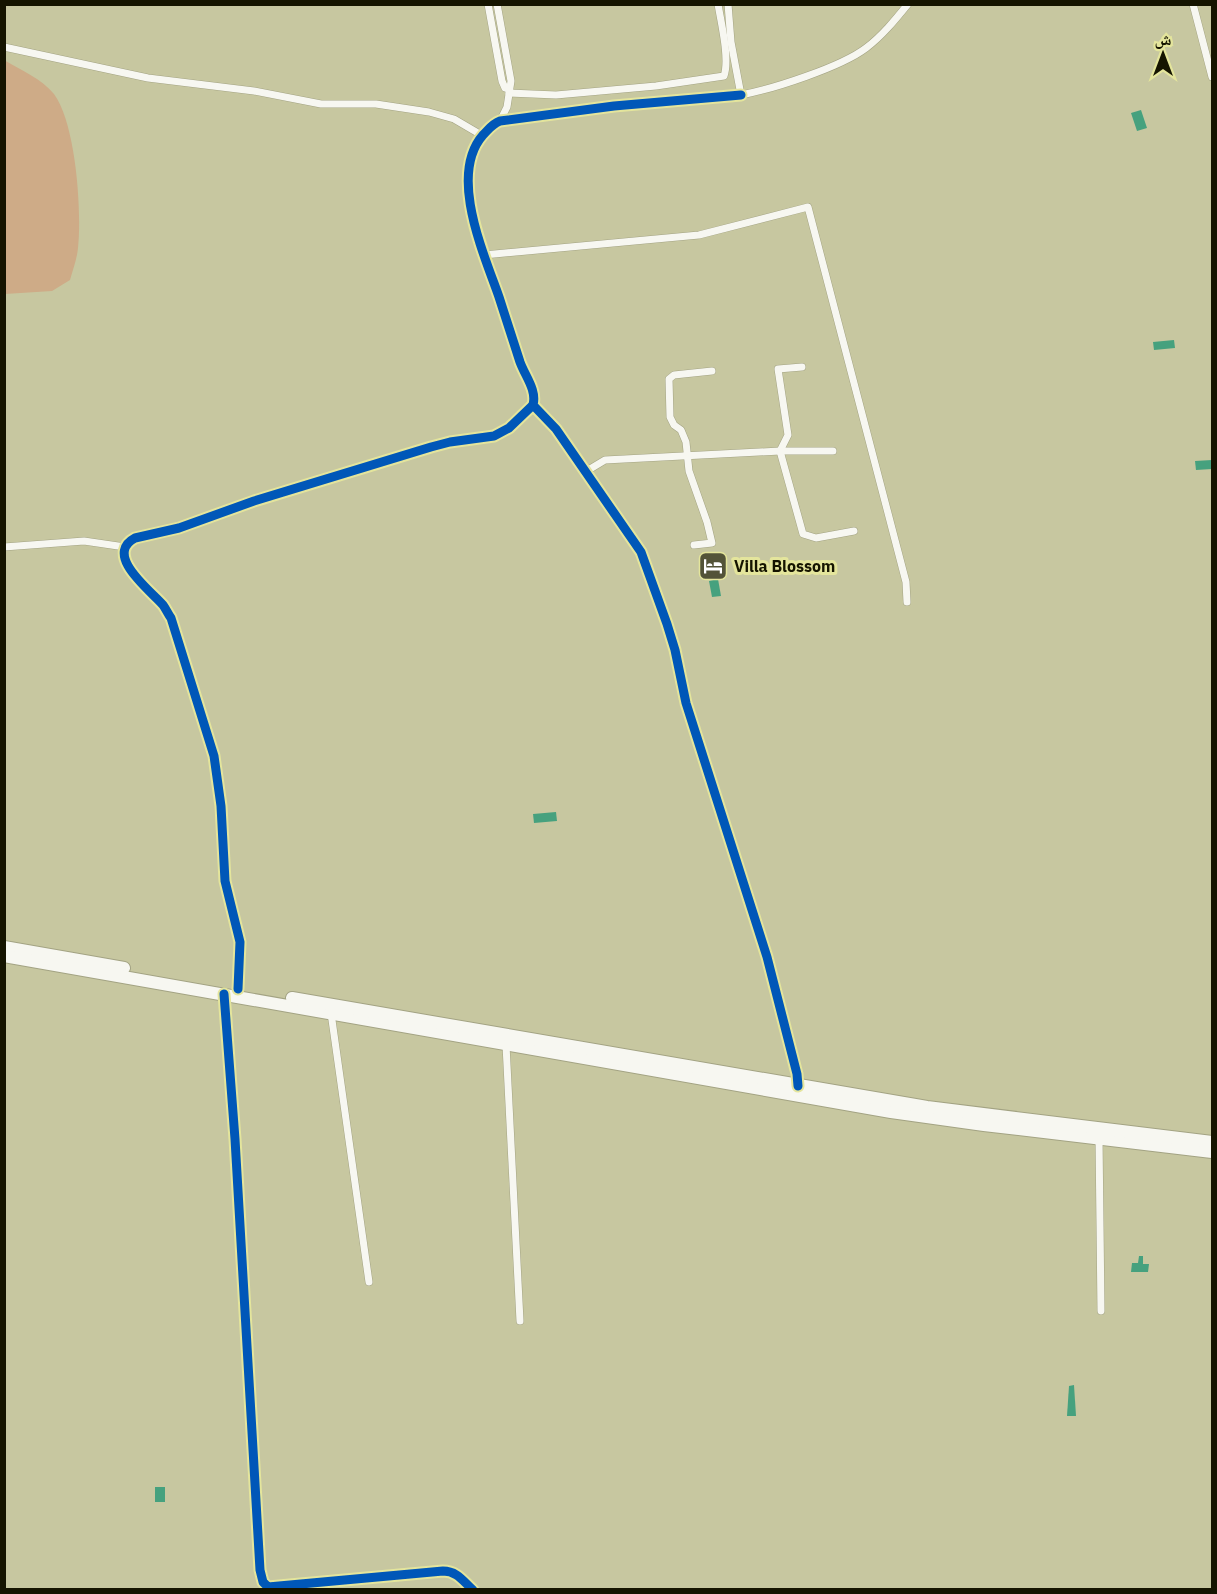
<svg xmlns="http://www.w3.org/2000/svg" width="1217" height="1594" font-family="'IBM Plex Sans','Noto Naskh Arabic',sans-serif">
  <rect width="100%" height="100%" fill="#c7c7a0"/>
  <path fill="#ceab87" d="M 4,60 C 21,70 42,79 54,94 C 76,124 82,211 78,248 C 77,259 73,269 70,280 L 52,291 L 5,294 Z"/>
  <g fill="#46a17e">
    <polygon points="1141,110 1147,128 1137,131 1131,113"/>
    <polygon points="1174,340 1175,348 1154,350 1153,342"/>
    <polygon points="1212,460 1212,469 1196,470 1195,461"/>
    <polygon points="718,579 721,596 712,597 709,581"/>
    <polygon points="556,812 557,821 534,823 533,814"/>
    <polygon points="1139,1256 1143,1256 1143,1264 1149,1264 1148,1272 1131,1272 1132,1263 1138,1263"/>
    <polygon points="1074,1385 1076,1416 1067,1416 1069,1386"/>
    <rect x="155" y="1487" width="10" height="15"/>
  </g>
  <g fill="none" stroke-linecap="round" stroke-linejoin="round">
    <g stroke="#a3a383" stroke-width="8">
      <g id="minor">
        <polyline points="488,4 502,81 505,88 508,89"/>
        <polyline points="497,4 511,81 507,107 500,121"/>
        <path d="M 728,4 L 731,42 L 741,95 C 773,89 841,67 866,48 C 882,36 895,20 908,4"/>
        <polyline points="1193,4 1212,77"/>
        <polyline points="4,47 148,78 254,91 321,104 376,104 429,112 454,119 483,136"/>
        <path d="M 509,93 L 556,95 L 656,86 L 724,76 C 730,59 721,23 718,4"/>
        <path d="M 741,95 L 614,106 L 500,121 C 492,124 489,129 483,135 C 448,175 484,254 499,297 C 506,318 513,340 520,362 C 525,376 537,390 533,405 L 556,429 L 641,552 L 667,624 L 675,650 L 686,703 L 767,957 L 797,1074 L 798,1086"/>
        <polyline points="484,255 699,235 808,207 906,582 907,602"/>
        <polyline points="802,367 778,369 788,435 780,451 803,534 816,538 854,531"/>
        <polyline points="585,472 605,460 780,451 833,451"/>
        <polyline points="694,545 712,543 707,522 689,471 686,442 681,430 674,425 670,417 669,379 674,375 712,371"/>
        <polyline points="4,547 84,541 125,547"/>
        <path d="M 238,989 L 240,942 L 225,881 L 221,806 L 214,756 L 171,618 C 168,614 166,609 163,605 C 151,591 103,555 135,538 L 179,528 L 254,501 L 431,447 L 450,442 L 494,436 L 509,428 L 533,405"/>
        <path d="M 224,994 L 235,1139 L 260,1570 L 263,1582 L 268,1587 L 443,1571 C 457,1571 463,1581 473,1590"/>
        <polyline points="331,1013 369,1282"/>
        <polyline points="506,1045 520,1321"/>
        <polyline points="1099,1138 1101,1311"/>
      </g>
    </g>
    <g stroke="#a3a383" stroke-width="14">
      <g id="trunk">
        <polyline points="4,947 124,968"/>
        <polyline points="4,956 891,1112 984,1125 1212,1152"/>
        <polyline points="292,998 927,1107 1212,1142"/>
      </g>
    </g>
    <use href="#minor" stroke="#f7f7f1" stroke-width="7"/>
    <use href="#trunk" stroke="#f7f7f1" stroke-width="12"/>
    <g stroke="#e4e59c" stroke-width="13">
      <g id="cycleway">
        <path d="M 741,95 L 614,106 L 500,121 C 492,124 489,129 483,135 C 448,175 484,254 499,297 C 506,318 513,340 520,362 C 525,376 537,390 533,405 L 556,429 L 641,552 L 667,624 L 675,650 L 686,703 L 767,957 L 797,1074 L 798,1086"/>
        <path d="M 238,989 L 240,942 L 225,881 L 221,806 L 214,756 L 171,618 C 168,614 166,609 163,605 C 151,591 103,555 135,538 L 179,528 L 254,501 L 431,447 L 450,442 L 494,436 L 509,428 L 533,405"/>
        <path d="M 224,994 L 235,1139 L 260,1570 L 263,1582 L 268,1587 L 443,1571 C 457,1571 463,1581 473,1590"/>
      </g>
    </g>
    <use href="#cycleway" stroke="#0057b8" stroke-width="9"/>
  </g>
  <defs>
    <g id="hotel-square" transform="scale(1.5)"><rect x="-9" y="-9" width="18" height="18" rx="4" fill="#535338" stroke="#e4e59c"/><path d="M-6-4.5h1.5V1H6V5H4.5V3h-9V5H-6ZM-4 0a1.8 1.8 0 1 1 3.6 0ZM.5 0V-2.5h3Q6-2.5 6 0Z" fill="#fff"/></g>
  </defs>
  <g fill-rule="evenodd">
    <use href="#hotel-square" x="713" y="566"/>
  </g>
  <g text-anchor="middle" stroke-width="6" stroke-linejoin="round" paint-order="stroke">
    <g font-size="16" font-weight="bold" fill="#151400" stroke="#e4e59c" text-anchor="start">
      <text x="734" y="572">Villa Blossom</text>
    </g>
  </g>
  <rect width="1217" height="1594" fill="none" stroke="#151400" stroke-width="12"/>
  <g transform="translate(1163 54)" stroke="#e4e59c" stroke-width="4.5" paint-order="stroke">
  <path d="M0-4.5L10 22L0 15L-10 22Z" fill="#151400"/>
  <text y="-9" font-size="16" font-weight="bold" text-anchor="middle" fill="#151400">ش</text>
  </g>
</svg>
